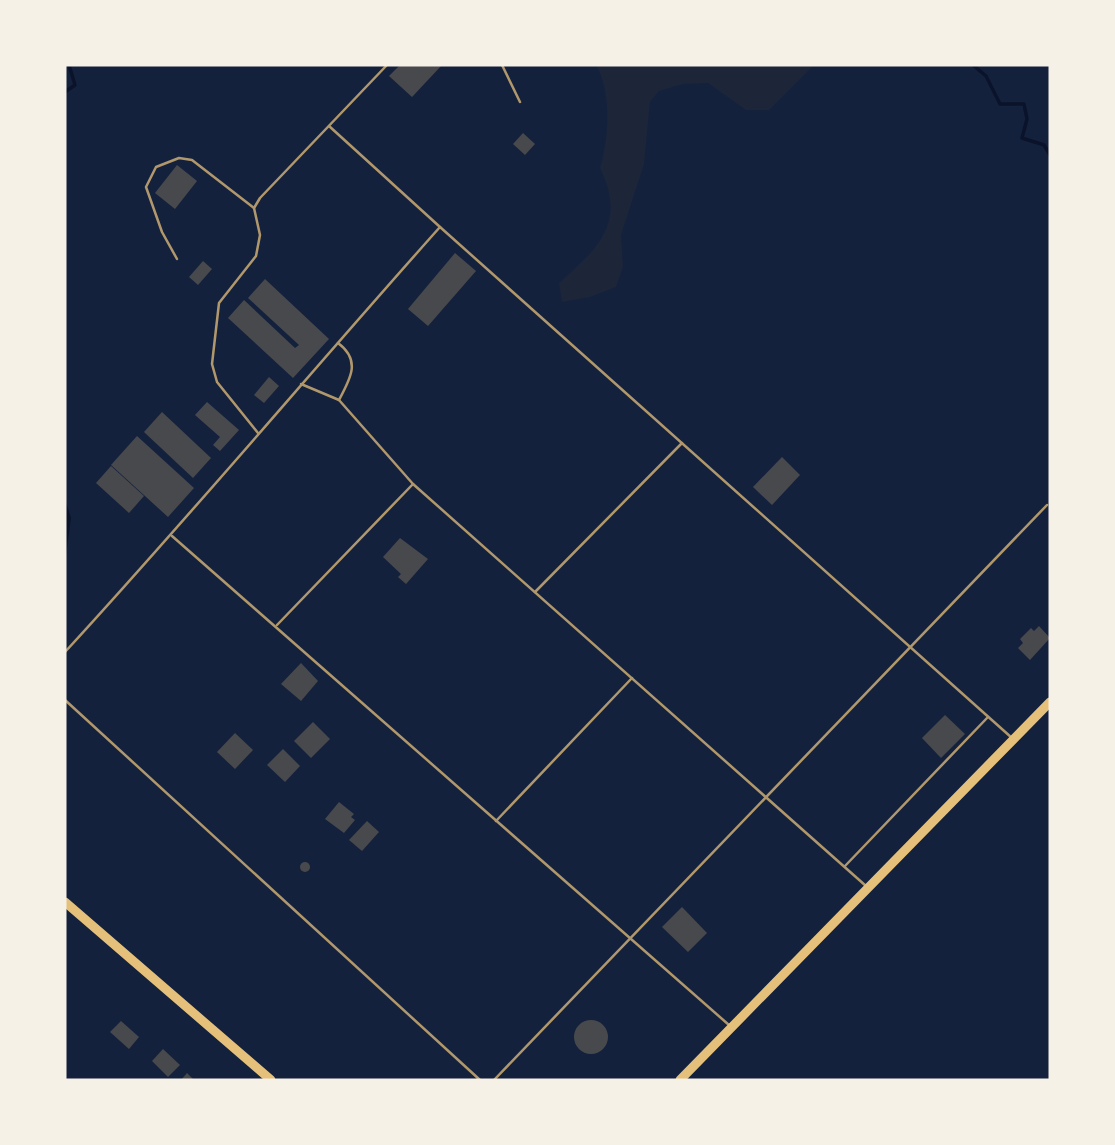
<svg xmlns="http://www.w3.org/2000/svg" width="1115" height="1145" font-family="Raleway,sans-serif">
  <rect width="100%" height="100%" fill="#14213d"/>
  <path fill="#1d2539" d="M 596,65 L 814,65 L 769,110 L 746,110 L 708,83 L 683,84 L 659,91 L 650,102 L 644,164 L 621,235 L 623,267 L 616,287 L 590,297 L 562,302 L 559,283 C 598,248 627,223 600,168 C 609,138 612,93 596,65 Z"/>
  <polygon fill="#0b132b" points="65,499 71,518 65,563"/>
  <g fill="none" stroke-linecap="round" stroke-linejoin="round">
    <g stroke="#0b132b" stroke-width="3.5">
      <polyline points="973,65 986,76 1000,104 1024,104 1027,119 1022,138 1044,145 1050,155"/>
      <polyline points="65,92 75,85 69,65"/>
    </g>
  </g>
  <g fill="#48494c">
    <polygon points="400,65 442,65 412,97 389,76"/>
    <polygon points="523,133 535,144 525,155 513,144"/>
    <polygon points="177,165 197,181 175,209 155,193"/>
    <polygon points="455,253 476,271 428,326 408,309"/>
    <polygon points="203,261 212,269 198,285 189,277"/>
    <polygon points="265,279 329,339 293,378 228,318 244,300 295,348 299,345 248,298"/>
    <polygon points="269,377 279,386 264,403 254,395"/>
    <polygon points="207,402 239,430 220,451 213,445 220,437 195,415"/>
    <polygon points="162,412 211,458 193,478 144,432"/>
    <polygon points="137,436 194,488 168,517 111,465"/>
    <polygon points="782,457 800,475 772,505 753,487"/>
    <polygon points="111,466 144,496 129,513 96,483"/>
    <polygon points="400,538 428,559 406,584 398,577 401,574 383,557"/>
    <polygon points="1039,626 1050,638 1030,660 1018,648 1023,643 1020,639 1031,628 1034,631"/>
    <polygon points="301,663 318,681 301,701 281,684"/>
    <polygon points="945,715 965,734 941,758 922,738"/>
    <polygon points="313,722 330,739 311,758 294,741"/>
    <polygon points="235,733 253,750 235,769 217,752"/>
    <polygon points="283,749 300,766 285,782 267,765"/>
    <polygon points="339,802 354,814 351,817 355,820 344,833 325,819"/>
    <polygon points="367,821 379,832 362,851 349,840"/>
    <circle cx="305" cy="867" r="5"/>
    <polygon points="682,907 707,933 688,952 662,927"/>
    <circle cx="591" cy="1037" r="17"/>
    <polygon points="121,1021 139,1037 129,1049 110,1032"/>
    <polygon points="163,1049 180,1065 168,1077 152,1061"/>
    <polygon points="187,1073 194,1080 181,1080"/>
  </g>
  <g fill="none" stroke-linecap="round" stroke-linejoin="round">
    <g stroke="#b1986c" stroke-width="2.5">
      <polyline points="502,65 520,102"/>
      <polyline points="329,126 440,227"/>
      <polyline points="177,259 162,232 146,187 156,167 179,158 192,160 254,208"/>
      <path d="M 338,343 C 361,360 351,378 339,400 L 413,484 L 866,886"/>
      <polyline points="301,384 339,400"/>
      <polyline points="258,433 217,382 212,364 219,303 256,256 260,235 254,208 260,198 387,65"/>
      <polyline points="172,536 729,1025"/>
      <polyline points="535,592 682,443"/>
      <polyline points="277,625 413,484"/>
      <path d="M 65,652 C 193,513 314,368 440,227 L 1012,738"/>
      <polyline points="65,700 480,1080"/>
      <polyline points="496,821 632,678"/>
      <polyline points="845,866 988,717"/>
      <polyline points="494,1080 1047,505"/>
    </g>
    <g stroke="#e5c07b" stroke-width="9">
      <polyline points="65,902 271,1080"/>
      <polyline points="680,1080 1050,702"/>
    </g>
  </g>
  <rect width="1115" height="1145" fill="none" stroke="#f6f1e7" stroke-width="133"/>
</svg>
